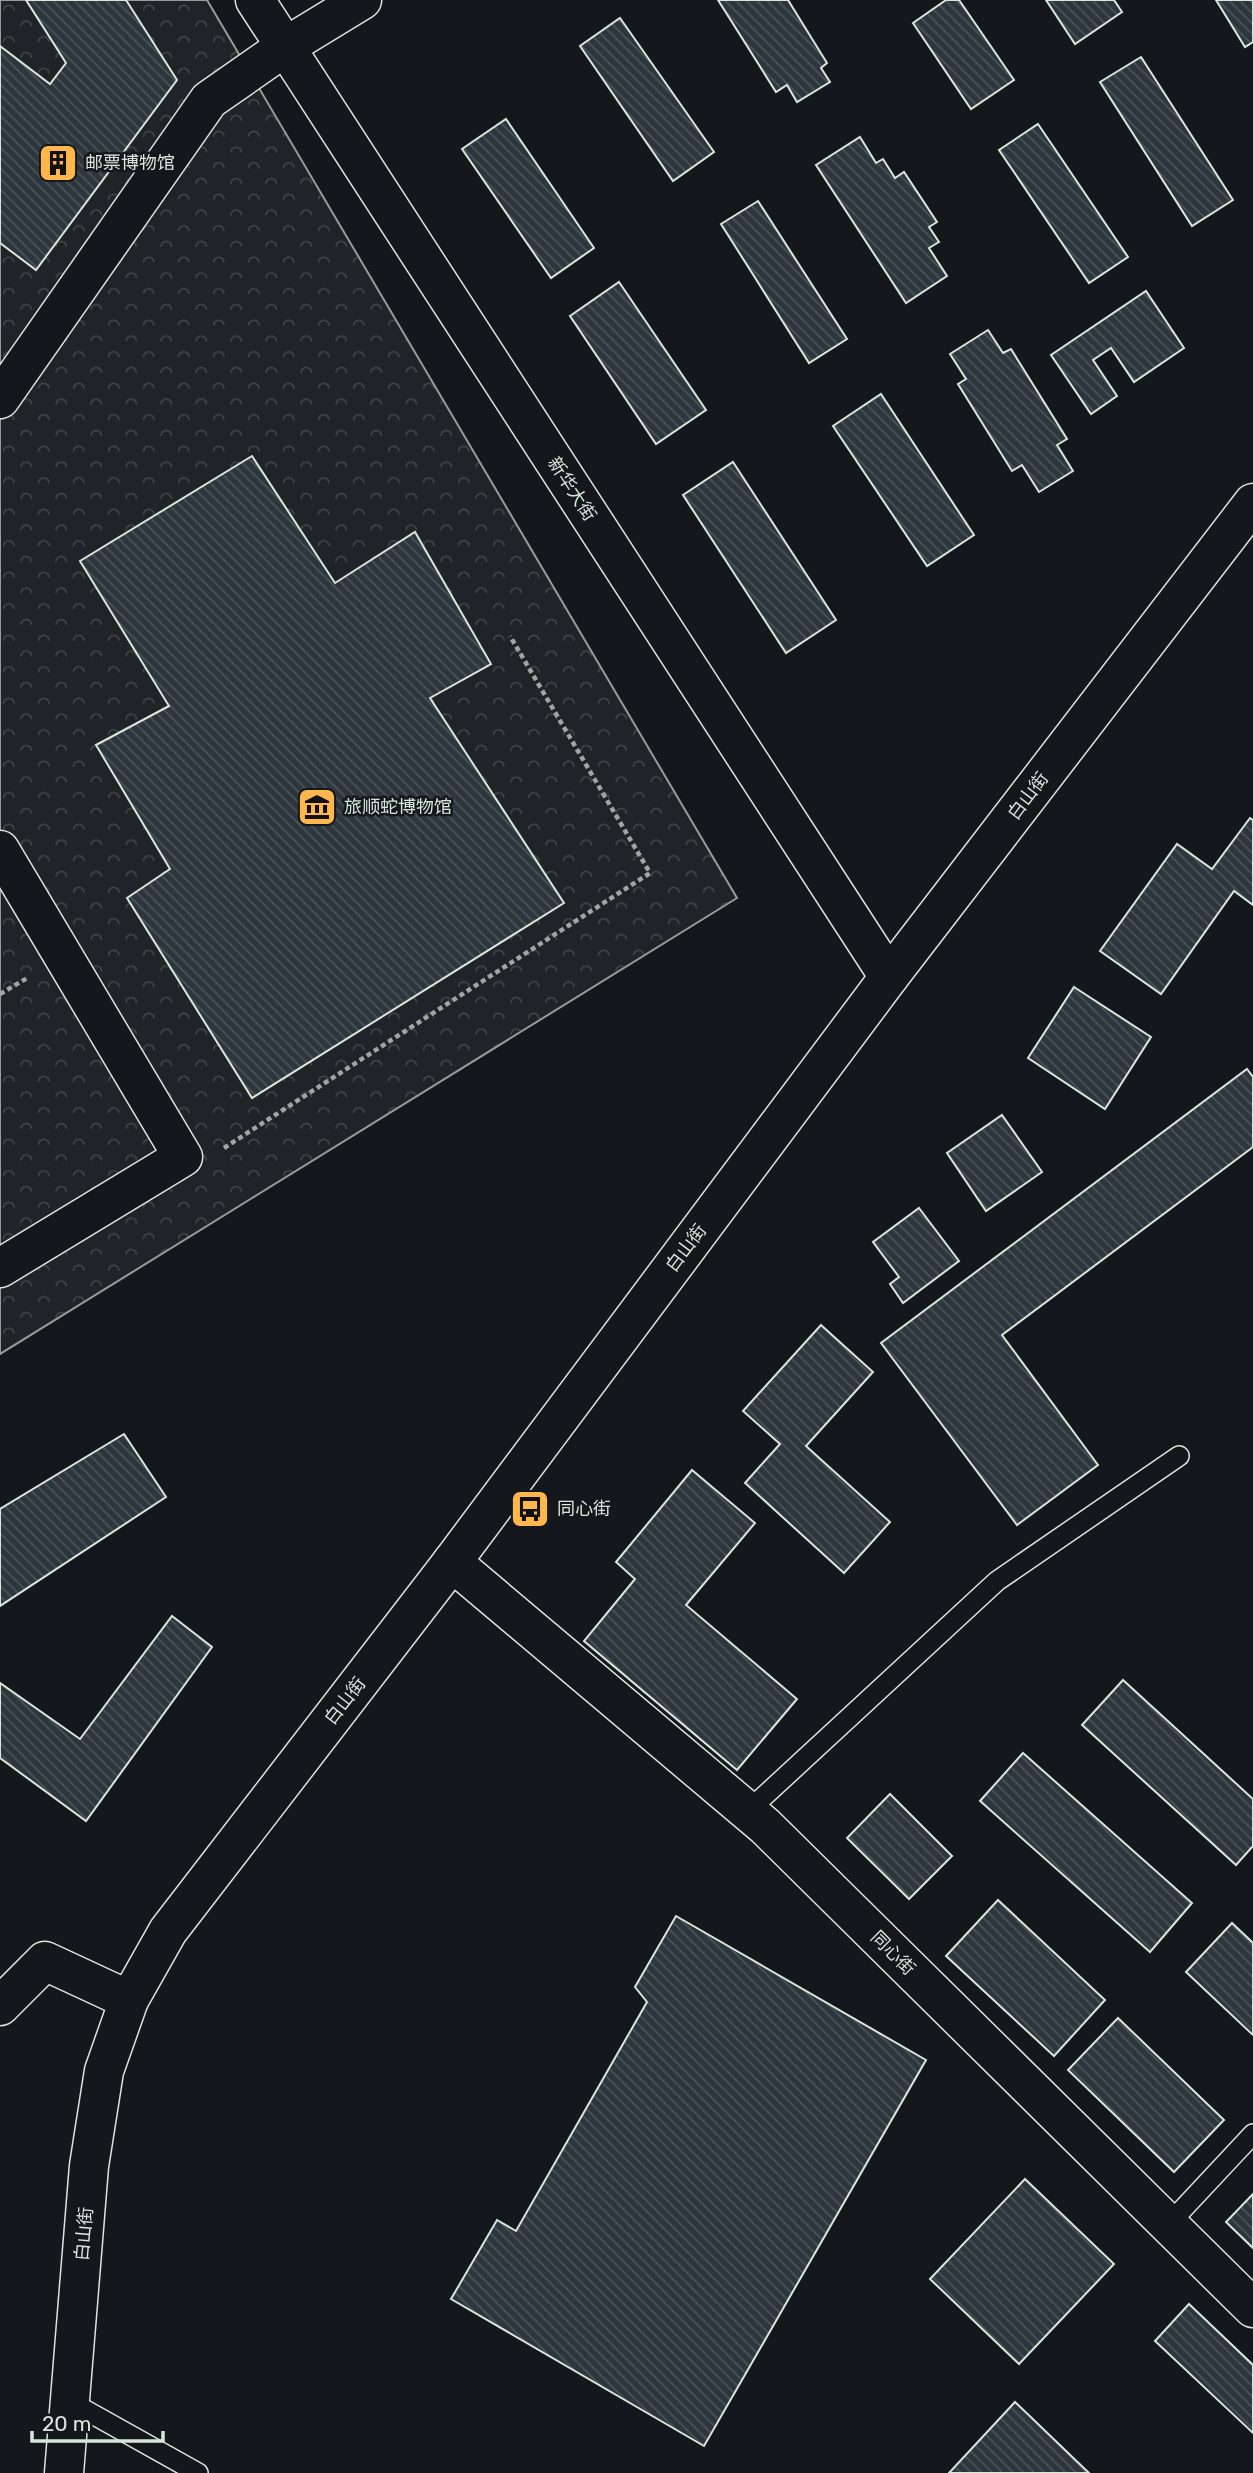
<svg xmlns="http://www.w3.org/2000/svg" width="1253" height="2473" font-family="Rubik,'Noto Sans SC',sans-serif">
  <defs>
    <pattern id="park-crowns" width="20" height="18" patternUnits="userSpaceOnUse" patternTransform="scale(1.75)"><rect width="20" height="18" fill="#202428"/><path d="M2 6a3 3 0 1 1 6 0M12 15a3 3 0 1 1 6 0" fill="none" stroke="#404447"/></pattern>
    <pattern id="building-back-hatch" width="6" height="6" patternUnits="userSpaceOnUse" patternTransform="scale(1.75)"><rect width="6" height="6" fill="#2c363c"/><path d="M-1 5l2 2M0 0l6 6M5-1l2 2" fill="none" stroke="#4a5358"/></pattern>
  </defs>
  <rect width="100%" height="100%" fill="#14181c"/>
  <polygon fill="url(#park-crowns)" stroke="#939e99" stroke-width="2" points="0,0 207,0 737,898 0,1354"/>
  <g fill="url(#building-back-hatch)" stroke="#d8e6dc" stroke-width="2">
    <polygon points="26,0 126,0 177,80 36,270 0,243 0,46 50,84 66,63"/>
    <polygon points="718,0 788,0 827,63 821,68 830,82 797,102 787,85 776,92"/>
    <polygon points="946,0 959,0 1014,80 971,109 913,23"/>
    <polygon points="1046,0 1114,0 1122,12 1075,44"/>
    <polygon points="1216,0 1253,0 1253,42 1245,47"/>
    <polygon points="620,18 714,152 673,181 580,46"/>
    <polygon points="1141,57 1233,200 1192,226 1100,82"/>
    <polygon points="506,119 594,248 551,278 462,149"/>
    <polygon points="1038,124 1128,257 1089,283 999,150"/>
    <polygon points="860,137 876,163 883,159 895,178 904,172 937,222 929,227 939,242 929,248 947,276 906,303 816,165"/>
    <polygon points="758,201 847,339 809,363 721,224"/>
    <polygon points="619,282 706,410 656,444 570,316"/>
    <polygon points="1146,291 1184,348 1134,382 1111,348 1093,360 1117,396 1091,414 1051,355"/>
    <polygon points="988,330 1003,353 1011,349 1067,439 1057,445 1073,471 1039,492 1022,465 1012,471 958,384 966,379 950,354"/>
    <polygon points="881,394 974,535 927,566 833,426"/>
    <polygon points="252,456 335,583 415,532 491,664 430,698 564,903 252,1098 127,898 170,869 96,745 169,706 80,561"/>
    <polygon points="733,462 836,620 786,653 683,495"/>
    <polygon points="1250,818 1253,820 1253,905 1234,891 1161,994 1100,951 1177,844 1212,869"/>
    <polygon points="1074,987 1151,1037 1105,1109 1028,1058"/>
    <polygon points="1247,1069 1253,1077 1253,1147 1002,1335 1098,1465 1017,1525 881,1343"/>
    <polygon points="1002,1115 1042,1172 986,1211 947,1153"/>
    <polygon points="919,1208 959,1261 903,1303 890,1284 899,1277 873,1242"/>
    <polygon points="821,1325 873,1372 806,1446 890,1522 844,1573 745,1483 780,1444 743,1411"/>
    <polygon points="124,1434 166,1497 0,1606 0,1509"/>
    <polygon points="692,1470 755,1523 686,1605 797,1699 737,1770 584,1641 635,1579 616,1562"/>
    <polygon points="172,1616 212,1647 86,1821 0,1758 0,1683 80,1739"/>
    <polygon points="1123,1680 1253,1799 1253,1846 1236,1865 1082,1725"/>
    <polygon points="1023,1753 1192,1903 1150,1952 980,1801"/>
    <polygon points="890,1794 952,1856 909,1899 847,1838"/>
    <polygon points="998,1900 1105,2000 1054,2056 946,1956"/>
    <polygon points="676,1916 926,2060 704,2446 451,2299 497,2220 516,2231 647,2002 635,1987"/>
    <polygon points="1232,1923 1253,1943 1253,2035 1186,1972"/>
    <polygon points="1118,2018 1224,2120 1174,2172 1068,2070"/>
    <polygon points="1025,2179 1114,2264 1019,2364 930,2279"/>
    <polygon points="1253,2194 1253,2248 1226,2222"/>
    <polygon points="1189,2304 1253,2365 1253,2433 1155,2341"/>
    <polygon points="1015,2402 1089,2473 949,2473"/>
  </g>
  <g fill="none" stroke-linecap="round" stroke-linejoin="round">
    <g stroke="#d8e6dc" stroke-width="22">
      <g id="lane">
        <polyline points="748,1811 997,1581 1179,1456"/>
        <polyline points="1167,2226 1253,2134"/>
        <polyline points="71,2402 198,2473"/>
      </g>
    </g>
    <g stroke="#d8e6dc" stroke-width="41">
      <g id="street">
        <polyline points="0,399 209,100 285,47 362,0"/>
        <polyline points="0,850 183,1157 0,1268"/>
        <polyline points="452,1562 765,1826 1253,2308"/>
        <polyline points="0,2006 45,1961 129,2000"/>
      </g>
    </g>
    <g stroke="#d8e6dc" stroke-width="41">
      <g id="secondary">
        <polyline points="255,0 889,977"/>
        <polyline points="64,2473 89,2166 104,2071 129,2000 168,1931 452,1562 889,977 1253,503"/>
      </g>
    </g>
    <g stroke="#9da8a2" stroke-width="4.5" stroke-dasharray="5 3.5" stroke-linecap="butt">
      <polyline points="0,994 29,977"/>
      <polyline points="224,1148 650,873 510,636"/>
    </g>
    <use href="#lane" stroke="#14181c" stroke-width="19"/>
    <use href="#street" stroke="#14181c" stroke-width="38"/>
    <use href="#secondary" stroke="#14181c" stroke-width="38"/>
  </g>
  <defs>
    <g id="building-square" transform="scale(2.0125)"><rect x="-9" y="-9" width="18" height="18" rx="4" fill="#ffb74d" stroke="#14181c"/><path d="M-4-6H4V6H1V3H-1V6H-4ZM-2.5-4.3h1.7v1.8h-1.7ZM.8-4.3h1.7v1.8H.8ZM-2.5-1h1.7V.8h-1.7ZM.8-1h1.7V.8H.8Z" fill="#111"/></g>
    <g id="museum-square" transform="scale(2.0125)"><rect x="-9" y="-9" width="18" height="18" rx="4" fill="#ffb74d" stroke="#14181c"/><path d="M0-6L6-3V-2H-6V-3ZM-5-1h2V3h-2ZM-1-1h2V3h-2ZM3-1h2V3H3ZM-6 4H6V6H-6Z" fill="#111"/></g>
    <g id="bus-square" transform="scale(2.0125)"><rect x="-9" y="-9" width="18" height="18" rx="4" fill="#ffb74d" stroke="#14181c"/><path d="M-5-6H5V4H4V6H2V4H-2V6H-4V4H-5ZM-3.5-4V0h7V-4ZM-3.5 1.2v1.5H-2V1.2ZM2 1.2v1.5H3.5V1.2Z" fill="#111"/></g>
  </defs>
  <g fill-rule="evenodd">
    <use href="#building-square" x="58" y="163"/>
    <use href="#museum-square" x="317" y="807"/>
    <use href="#bus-square" x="530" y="1509"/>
  </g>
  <g text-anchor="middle" stroke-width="5" stroke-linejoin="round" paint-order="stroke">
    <g font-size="18" fill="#d8e6dc" stroke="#14181c" text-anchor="start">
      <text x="85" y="169">邮票博物馆</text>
      <text x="344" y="813">旅顺蛇博物馆</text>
      <text x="557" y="1515">同心街</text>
    </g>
    <g font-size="18" fill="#d8e6dc" stroke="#14181c">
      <text transform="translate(572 489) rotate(57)" y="6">新华大街</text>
      <text transform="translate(1028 796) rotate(-53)" y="6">白山街</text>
      <text transform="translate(686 1248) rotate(-53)" y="6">白山街</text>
      <text transform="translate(345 1701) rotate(-52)" y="6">白山街</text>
      <text transform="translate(893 1953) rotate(45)" y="6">同心街</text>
      <text transform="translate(84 2234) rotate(-85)" y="6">白山街</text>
    </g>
  </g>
  <path d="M32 2431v10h131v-10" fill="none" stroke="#d8e6dc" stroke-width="3.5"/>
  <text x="42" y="2431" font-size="21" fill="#d8e6dc" stroke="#14181c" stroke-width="5" paint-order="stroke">20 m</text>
</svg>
